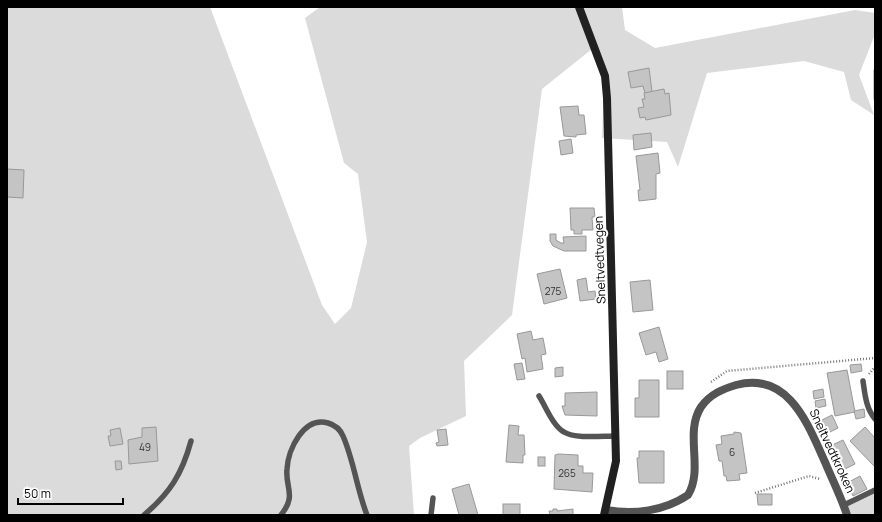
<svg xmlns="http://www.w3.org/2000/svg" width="882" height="522" font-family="Manrope,sans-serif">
  <rect width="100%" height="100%" fill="#fff"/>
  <g fill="#dbdbdb">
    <polygon points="7,7 210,7 322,305 335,324 351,308 367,242 358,174 344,163 305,18 320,7 622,7 625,30 655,48 855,10 875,13 875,34 859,75 874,115 851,100 844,72 804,61 707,73 678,167 667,142 602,138 604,85 592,49 542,89 512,315 464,361 466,416 420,438 409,446 414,515 7,515"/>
    <polygon points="875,489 875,515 845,515 841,505"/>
  </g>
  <g fill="#c4c4c4" stroke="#989898">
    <polygon points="649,68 652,92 645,93 643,86 631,88 628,72"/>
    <rect x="874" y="70" width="1" height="29"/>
    <polygon points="664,89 665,94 669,93 671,115 646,120 645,117 640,118 638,108 644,107 642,99 645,99 644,93"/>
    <polygon points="578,106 579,115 584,115 586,134 576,135 576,137 564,136 560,107"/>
    <polygon points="651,133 652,147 634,150 633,135"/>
    <polygon points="571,139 573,153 561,155 559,141"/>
    <polygon points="658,153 660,173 656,174 656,199 639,201 638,190 640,190 636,156"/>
    <polygon points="7,169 24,170 23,198 7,197"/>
    <polygon points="570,208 594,208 595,217 592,217 593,230 582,230 582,234 574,234 574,230 571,230"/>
    <polygon points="550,234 556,234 556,240 561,243 564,243 563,237 586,236 586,251 564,251 553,246 550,241"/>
    <polygon points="560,269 567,298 544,304 537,274"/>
    <polygon points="586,278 588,292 595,291 596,299 580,301 577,280"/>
    <polygon points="650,280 653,310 633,312 630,282"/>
    <polygon points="659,327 668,359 659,362 656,352 646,355 639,333"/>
    <polygon points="531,331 533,340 543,338 546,354 541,355 543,369 527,372 525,358 522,359 517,334"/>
    <polygon points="522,363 525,379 517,380 514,364"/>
    <polygon points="861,364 862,371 851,373 850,365"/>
    <polygon points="563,367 563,376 555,377 555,368"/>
    <polygon points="847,370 855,412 835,416 827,373"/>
    <rect x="667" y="371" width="16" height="18"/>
    <polygon points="639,380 659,380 659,417 635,417 635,398 639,398"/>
    <polygon points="823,389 824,397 814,399 813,391"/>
    <polygon points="597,392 597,416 565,415 562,406 565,406 565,393"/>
    <polygon points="825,399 826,406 816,408 815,401"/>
    <polygon points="864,409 865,417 856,419 854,411"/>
    <polygon points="832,415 838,428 824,435 818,422"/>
    <polygon points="509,425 519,426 518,435 524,435 525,455 523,455 523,463 506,462"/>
    <polygon points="156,427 158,461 129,464 128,440 142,437 142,428"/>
    <polygon points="865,427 875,438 875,467 850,441"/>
    <polygon points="120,428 123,444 110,446 108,436 111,436 110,430"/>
    <polygon points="446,429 448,445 437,446 436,443 439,442 437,430"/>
    <polygon points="734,432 741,433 747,473 739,474 740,480 727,481 726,476 724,476 722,461 719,461 716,445 722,444 721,436 734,434"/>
    <polygon points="843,440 855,464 841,471 830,446"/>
    <polygon points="639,451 664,451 664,483 639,483 637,458 639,458"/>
    <polygon points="558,454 578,455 578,466 583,466 583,473 593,473 592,492 554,489 555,455"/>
    <rect x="538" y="457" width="7" height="9"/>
    <polygon points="115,461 121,461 122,469 116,470"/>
    <polygon points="860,476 867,489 853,496 847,483"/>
    <polygon points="469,484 478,515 459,515 452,489"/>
    <polygon points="757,494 772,494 772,505 758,505"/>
    <rect x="503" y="504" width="17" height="11"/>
    <polygon points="553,509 557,509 557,511 573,509 573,515 550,515 549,511 553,511"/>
  </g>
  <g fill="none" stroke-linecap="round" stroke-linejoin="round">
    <g stroke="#767676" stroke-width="2.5" stroke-dasharray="1 2" stroke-linecap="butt">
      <polyline points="869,374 875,367"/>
      <polyline points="711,382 727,371 875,358"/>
      <polyline points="755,493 809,476 820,479"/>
    </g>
    <g stroke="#545454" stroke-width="5.5">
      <path d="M 863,381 C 865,395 866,408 875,419"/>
      <path d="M 539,396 C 546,407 553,426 564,432 C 575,439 602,436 616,436"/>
      <polyline points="844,505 875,490"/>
      <path d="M 144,515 C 170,493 182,474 191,441"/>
      <path d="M 281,515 C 297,495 285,488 287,469 C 288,449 304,416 328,423 C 335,425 340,429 343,436 C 354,461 357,490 367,515"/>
      <polyline points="431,515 433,498"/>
    </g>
    <path stroke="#545454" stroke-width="8" d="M 606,510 C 634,515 664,511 688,495 C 704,469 684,433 701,407 C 710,394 723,389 736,385 C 789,371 808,425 825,462 C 832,479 841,497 847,515"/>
    <polyline stroke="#212121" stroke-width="8" points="579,7 605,76 607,98 616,461 604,515"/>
  </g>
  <g text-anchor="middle" stroke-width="4" stroke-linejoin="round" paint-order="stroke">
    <g font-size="10" fill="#313131">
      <text x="553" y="295">275</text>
      <text x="145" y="451">49</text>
      <text x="732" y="456">6</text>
      <text x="567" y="477">265</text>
    </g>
    <g font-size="12" fill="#000" stroke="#fff">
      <text transform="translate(600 260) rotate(-92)" y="4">Sneltvedtvegen</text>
      <text transform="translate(832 451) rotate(65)" y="4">Sneltvedtkroken</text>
    </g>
  </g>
  <rect width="882" height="522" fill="none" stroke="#000000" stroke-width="16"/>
  <path d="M18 498v6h105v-6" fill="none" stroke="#000000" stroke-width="2"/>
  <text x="24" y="498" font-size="12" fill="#000000" stroke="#ffffff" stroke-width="3" paint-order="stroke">50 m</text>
</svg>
